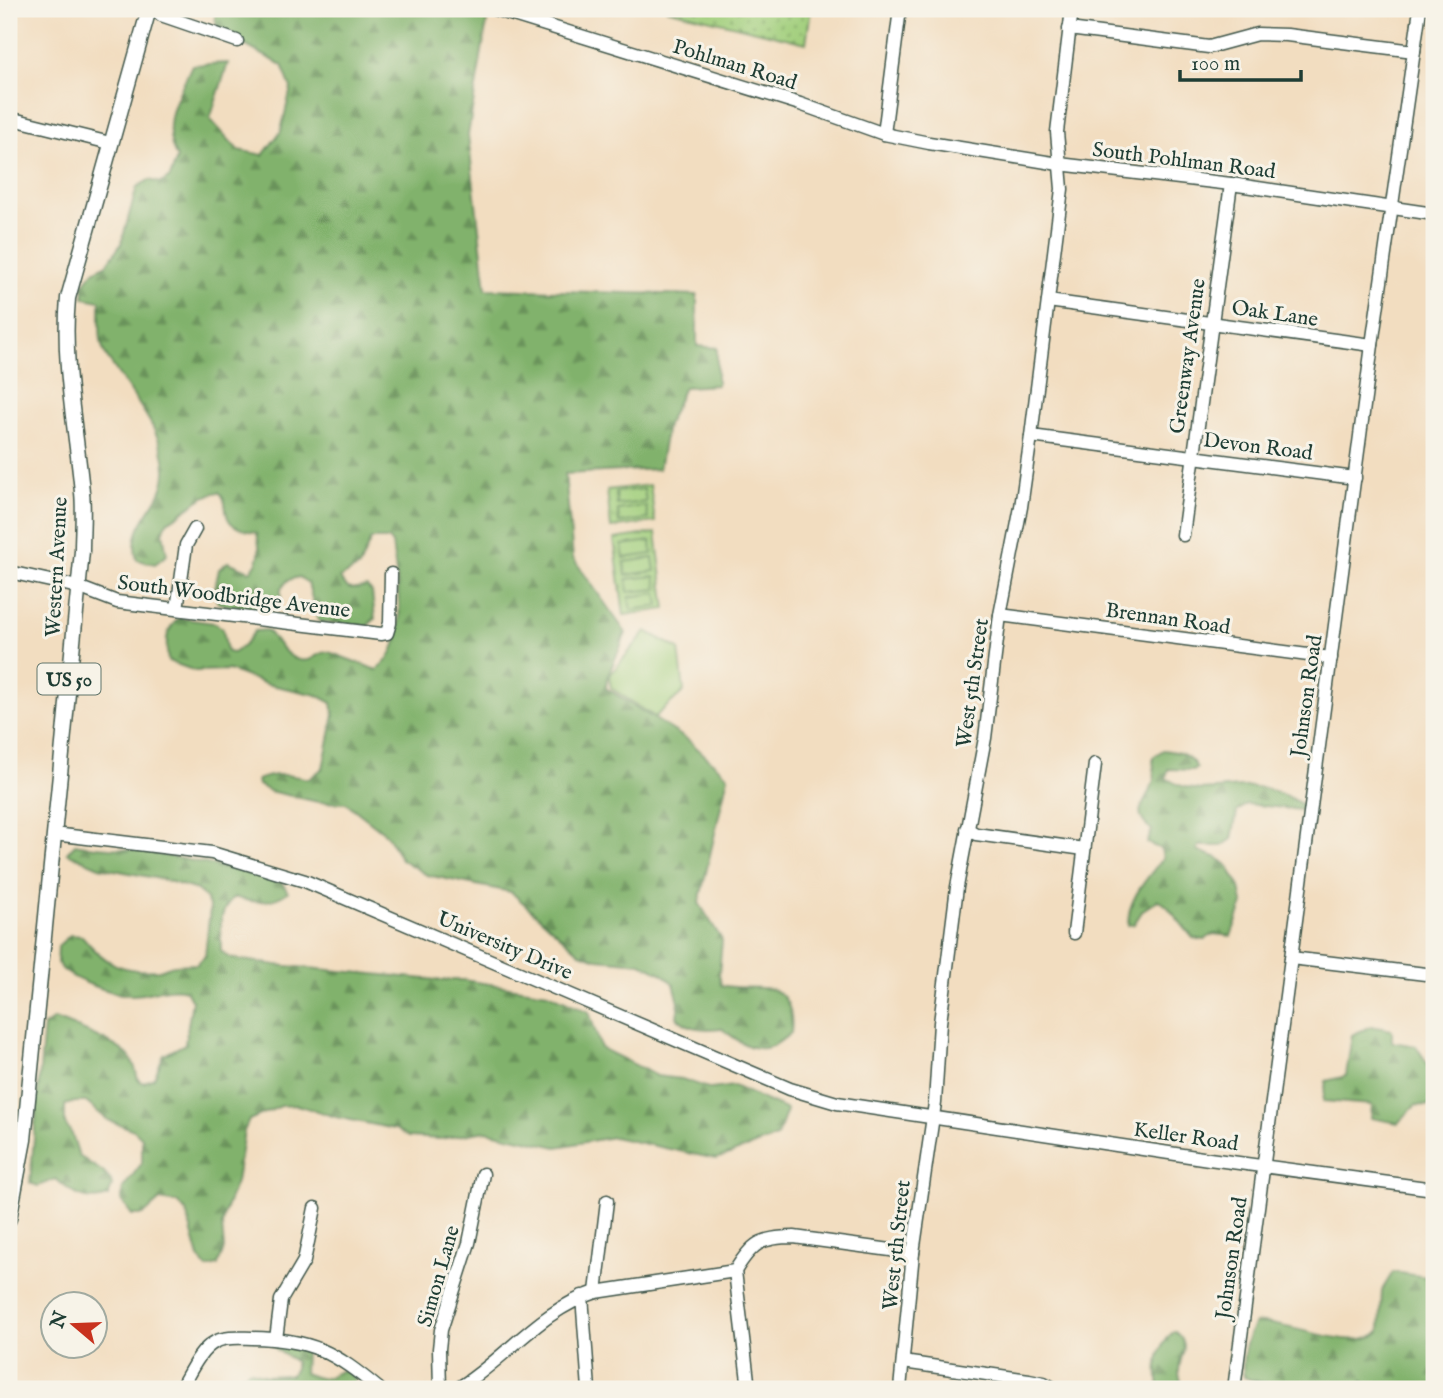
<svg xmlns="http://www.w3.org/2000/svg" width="1443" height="1398" font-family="'IM FELL English',serif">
  <defs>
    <pattern id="grass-dots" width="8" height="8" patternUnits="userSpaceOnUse" patternTransform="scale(1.75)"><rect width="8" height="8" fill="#a2cf7d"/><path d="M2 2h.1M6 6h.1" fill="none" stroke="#83a967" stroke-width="1.8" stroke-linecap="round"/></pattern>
    <pattern id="forest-firs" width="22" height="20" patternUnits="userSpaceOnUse" patternTransform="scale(1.75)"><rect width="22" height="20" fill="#81b26c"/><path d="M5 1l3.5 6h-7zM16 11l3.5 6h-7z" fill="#69925a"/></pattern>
    <pattern id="park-tufts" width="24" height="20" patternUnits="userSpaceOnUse" patternTransform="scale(1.75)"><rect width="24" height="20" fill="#a2cf7d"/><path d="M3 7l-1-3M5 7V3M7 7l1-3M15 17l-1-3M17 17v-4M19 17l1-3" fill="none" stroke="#83a967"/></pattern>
  </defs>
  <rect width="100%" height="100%" fill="#f7f3e8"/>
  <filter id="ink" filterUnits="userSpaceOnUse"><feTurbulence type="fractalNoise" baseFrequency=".0143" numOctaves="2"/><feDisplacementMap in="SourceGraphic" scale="14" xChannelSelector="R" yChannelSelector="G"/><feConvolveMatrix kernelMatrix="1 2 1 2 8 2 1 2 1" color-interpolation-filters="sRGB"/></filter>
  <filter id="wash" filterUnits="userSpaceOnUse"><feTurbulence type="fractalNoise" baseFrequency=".00686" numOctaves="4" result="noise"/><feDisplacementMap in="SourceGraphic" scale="28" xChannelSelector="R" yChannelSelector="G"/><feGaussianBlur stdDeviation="1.57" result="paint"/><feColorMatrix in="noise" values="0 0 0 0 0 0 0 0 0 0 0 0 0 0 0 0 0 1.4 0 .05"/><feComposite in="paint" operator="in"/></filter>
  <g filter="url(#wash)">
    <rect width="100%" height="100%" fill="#f2ddc0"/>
    <polygon fill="url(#grass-dots)" stroke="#608658" stroke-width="2" points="666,9 811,9 806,43"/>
    <g fill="url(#forest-firs)" stroke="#507850" stroke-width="2">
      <path d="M 214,9 L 489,9 L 468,135 L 486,289 L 697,295 L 697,346 L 717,348 L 717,385 L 684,387 L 667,425 L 659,469 L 565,474 L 573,558 L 626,633 L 607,678 L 606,688 L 688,740 L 728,776 L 699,903 L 722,940 L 719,974 L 721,985 C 748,993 781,976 790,1010 C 792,1019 792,1024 791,1033 C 785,1037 778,1044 772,1046 C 753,1054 735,1039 721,1028 C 704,1030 689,1030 677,1017 L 679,1002 L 674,984 L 661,973 L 641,963 L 597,959 L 580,953 L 511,892 L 427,875 L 401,859 L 386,834 L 346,803 L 318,802 L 269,791 L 258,785 L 257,780 C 275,772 290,775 309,779 L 323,768 L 334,715 L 332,703 L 317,695 L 266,684 L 229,670 L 195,671 L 168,661 C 166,642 164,632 179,618 L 214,623 L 223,629 L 227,652 L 233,653 L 243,646 L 255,631 L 267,630 C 277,642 290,664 308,660 C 316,658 319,651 329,652 L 377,670 C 413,643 396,582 392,543 L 388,539 L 371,539 L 359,567 L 340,578 C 347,592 353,590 367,587 L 372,592 L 375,619 L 367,626 L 321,622 L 317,618 L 308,583 L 299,577 L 288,580 L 281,589 L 281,600 C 259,618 245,609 218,603 L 214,593 L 219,569 L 228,562 L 250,571 C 262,561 260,547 257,533 C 250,531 241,530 235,526 C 221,518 230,501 219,492 C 199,495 185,513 167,522 L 163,533 L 167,555 L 155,564 L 137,560 C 126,521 164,508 165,472 C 166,436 136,401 117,372 C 113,365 105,357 103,349 C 98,336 101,316 100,301 L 84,298 L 83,285 L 94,271 L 107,264 L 121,244 L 137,187 L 149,180 L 161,183 L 170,177 L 177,158 C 159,125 178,96 192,65 L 228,63 L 210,119 L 238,150 L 263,155 L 281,131 L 291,88 L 282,65 L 237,41 L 218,34 Z"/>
      <path d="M 1163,750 C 1179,752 1188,753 1197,768 L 1192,770 L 1168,769 L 1166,778 C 1201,800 1221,784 1256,787 C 1271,789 1289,796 1301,804 L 1302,810 L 1246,804 L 1237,812 L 1232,839 L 1222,846 L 1199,846 L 1197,851 L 1218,858 L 1228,866 L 1240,887 L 1243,904 L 1231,936 L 1214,934 L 1204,940 L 1193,938 L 1167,906 L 1158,900 L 1143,910 L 1134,924 L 1128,925 C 1128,897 1147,879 1163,858 L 1161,849 L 1147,843 L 1152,830 C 1127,812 1149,800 1154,780 C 1155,773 1153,764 1153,757 Z"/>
      <path d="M 75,844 C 98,849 121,847 145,852 C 191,860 237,869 282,883 L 288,892 C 272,904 252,903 234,897 C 217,912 221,930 221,951 L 230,958 L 276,965 L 437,980 L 463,980 L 548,993 L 589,1012 L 601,1048 L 657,1076 L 682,1079 L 711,1089 L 734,1086 L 787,1110 L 777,1137 L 716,1159 L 613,1137 L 557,1147 L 486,1131 L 440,1139 L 409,1137 L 395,1129 L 336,1117 L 297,1105 L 281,1106 L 249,1120 L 244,1131 L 236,1182 L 224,1214 L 222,1225 L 224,1249 L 218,1265 L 207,1268 L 199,1258 L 186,1211 L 178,1203 L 160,1200 L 143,1215 L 132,1215 L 121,1200 L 123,1188 L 142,1163 L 142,1138 L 134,1130 L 108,1120 L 86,1102 L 75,1102 L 65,1105 L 65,1124 L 72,1134 L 79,1156 L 103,1172 L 111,1181 L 112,1186 L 108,1196 C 86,1204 73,1194 56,1179 L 38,1186 L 30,1183 L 44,1026 L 54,1019 C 73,1026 111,1041 127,1054 C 134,1061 136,1071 138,1080 L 143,1083 L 154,1078 L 164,1055 L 185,1044 L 192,1001 L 186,990 C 168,985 150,995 132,995 C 117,996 63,978 58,963 C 57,958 58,951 58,946 L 70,935 L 82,936 C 105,964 122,973 159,970 C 165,969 169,965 175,965 C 182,964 189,965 197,964 L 205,956 L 210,909 L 206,898 L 197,890 L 165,880 L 99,867 L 67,853 Z"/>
      <polygon points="1371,1026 1392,1030 1392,1042 1416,1046 1429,1066 1434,1067 1434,1106 1416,1105 1398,1123 1371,1118 1372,1105 1323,1101 1326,1081 1346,1076 1352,1035"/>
      <path d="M 1393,1272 L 1434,1278 L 1434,1389 L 1410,1387 L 1372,1389 L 1363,1381 L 1356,1389 L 1342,1389 L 1340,1385 C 1336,1385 1333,1388 1329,1389 C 1316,1394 1257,1383 1244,1377 C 1241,1357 1245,1340 1255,1323 C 1284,1320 1360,1355 1380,1331 L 1382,1290 Z"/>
      <path d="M 1174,1331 C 1193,1346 1179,1353 1179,1372 C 1179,1378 1182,1384 1184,1389 L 1159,1389 C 1156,1366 1156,1348 1174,1331 Z"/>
      <path d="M 276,1342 L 305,1351 L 304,1373 C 324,1381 324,1380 342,1370 L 354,1377 L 355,1382 L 351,1389 L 238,1389 L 241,1376 L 250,1370 L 266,1376 L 291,1375 L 295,1368 L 295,1362 C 288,1355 277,1353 272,1344 Z"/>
    </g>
    <g fill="url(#park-tufts)" stroke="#608658" stroke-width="2">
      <polygon points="650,485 655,522 611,528 607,490"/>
      <polygon points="656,533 666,609 624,615 614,539"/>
    </g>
    <g fill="#a2cf7d" stroke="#608658" stroke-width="2">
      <polygon points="644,489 646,502 617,505 616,492"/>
      <polygon points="646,506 648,519 619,523 618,510"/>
      <polygon points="651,541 652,554 624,558 622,545"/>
      <polygon points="653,558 655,571 626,575 624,562"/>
      <polygon points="655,576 657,589 628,592 627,579"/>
      <polygon points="657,593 659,606 631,610 629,597"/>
      <polygon points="646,631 679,649 684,691 655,717 611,688 609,676"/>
    </g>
  </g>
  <g filter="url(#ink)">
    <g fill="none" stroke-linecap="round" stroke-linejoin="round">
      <g stroke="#3f5549" stroke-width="15">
        <g id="minor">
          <polyline points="154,9 161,15 237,41"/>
          <polyline points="494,9 800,104 884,134 929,143 1059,164 1231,184 1434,214"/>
          <polyline points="1069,29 1209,47 1257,34 1287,35 1414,51"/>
          <polyline points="9,118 110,143"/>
          <polyline points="884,134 900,9"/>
          <polyline points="1048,301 1372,345"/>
          <polyline points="1031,436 1355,478"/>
          <polyline points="1183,535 1231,184"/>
          <polyline points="9,572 78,587 117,602 381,634 387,633 390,623 391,574"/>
          <polyline points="177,609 186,545 195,529"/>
          <polyline points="1000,615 1331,658"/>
          <polyline points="967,829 976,834 1084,849"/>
          <polyline points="54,834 212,853 305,881 790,1089 837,1103 1209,1159 1434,1189"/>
          <polyline points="1074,933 1095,764"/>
          <polyline points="1291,958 1434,975"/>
          <polyline points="735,1271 749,1389"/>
          <polyline points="596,1292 607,1201"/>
          <polyline points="582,1296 589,1389"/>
          <polyline points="276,1339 281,1300 304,1261 315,1208"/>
          <polyline points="903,1362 1029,1380 1044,1383 1055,1389"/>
          <path d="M 180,1389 C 189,1375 199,1350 215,1342 C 225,1336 242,1338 252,1338 C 312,1339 334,1352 379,1389"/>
          <polyline points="440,1389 439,1349 441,1330 469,1243 483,1174"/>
          <path d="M 457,1389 C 506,1359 540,1310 596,1292 L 735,1271 C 752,1243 761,1237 794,1237 L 913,1253"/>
          <polyline points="900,1389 913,1253 935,1103 940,1023 957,887 985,738 1000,615 1021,507 1031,436 1062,189 1057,132 1072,9"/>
          <polyline points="1234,1389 1372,345 1420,9"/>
        </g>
      </g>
      <g stroke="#3f5549" stroke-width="17">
        <path id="major" d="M 9,1219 L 24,1140 L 82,551 C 82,532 84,511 82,492 C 76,427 62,363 68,298 L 149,9"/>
      </g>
      <use href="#minor" stroke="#fff" stroke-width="12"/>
      <use href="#major" stroke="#fff" stroke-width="14"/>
    </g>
  </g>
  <g text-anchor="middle" stroke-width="6" stroke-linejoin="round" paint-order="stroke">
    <rect fill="#f7f3e8" stroke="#60746a" stroke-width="2" x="37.5" y="663.5" width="63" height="31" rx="5"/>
    <g font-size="19" font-weight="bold" fill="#1f3d34">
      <text x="69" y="686">US 50</text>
    </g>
    <g font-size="21" fill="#1f3d34" stroke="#f7f3e8">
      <text transform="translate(735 64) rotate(17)" y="7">Pohlman Road</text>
      <text transform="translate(1184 160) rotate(7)" y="7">South Pohlman Road</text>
      <text transform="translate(1275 313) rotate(8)" y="7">Oak Lane</text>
      <text transform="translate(1187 356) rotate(-82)" y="7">Greenway Avenue</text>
      <text transform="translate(1258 446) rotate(7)" y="7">Devon Road</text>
      <text transform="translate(56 567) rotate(-87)" y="7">Western Avenue</text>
      <text transform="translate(234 596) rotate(7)" y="7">South Woodbridge Avenue</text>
      <text transform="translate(1168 618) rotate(8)" y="7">Brennan Road</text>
      <text transform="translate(972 683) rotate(-82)" y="7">West 5th Street</text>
      <text transform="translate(1306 696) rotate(-82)" y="7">Johnson Road</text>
      <text transform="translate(505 945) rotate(23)" y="7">University Drive</text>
      <text transform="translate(1186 1136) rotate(8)" y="7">Keller Road</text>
      <text transform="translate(896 1245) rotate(-84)" y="7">West 5th Street</text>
      <text transform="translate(1231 1258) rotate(-82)" y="7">Johnson Road</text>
      <text transform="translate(438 1276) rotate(-74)" y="7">Simon Lane</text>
    </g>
  </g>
  <rect width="1443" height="1398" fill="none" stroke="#f7f3e8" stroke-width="35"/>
  <g transform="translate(74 1325) rotate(289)"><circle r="33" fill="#f7f3e8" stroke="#a1aaa0" stroke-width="2"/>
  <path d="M0-5L12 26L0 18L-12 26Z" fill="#c8321e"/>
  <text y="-10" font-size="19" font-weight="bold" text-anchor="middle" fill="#1f3d34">N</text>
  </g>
  <path d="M1180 70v10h121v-10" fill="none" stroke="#1f3d34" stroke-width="3.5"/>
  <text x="1191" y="70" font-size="21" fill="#1f3d34" stroke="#f7f3e8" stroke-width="5" paint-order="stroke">100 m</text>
</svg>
